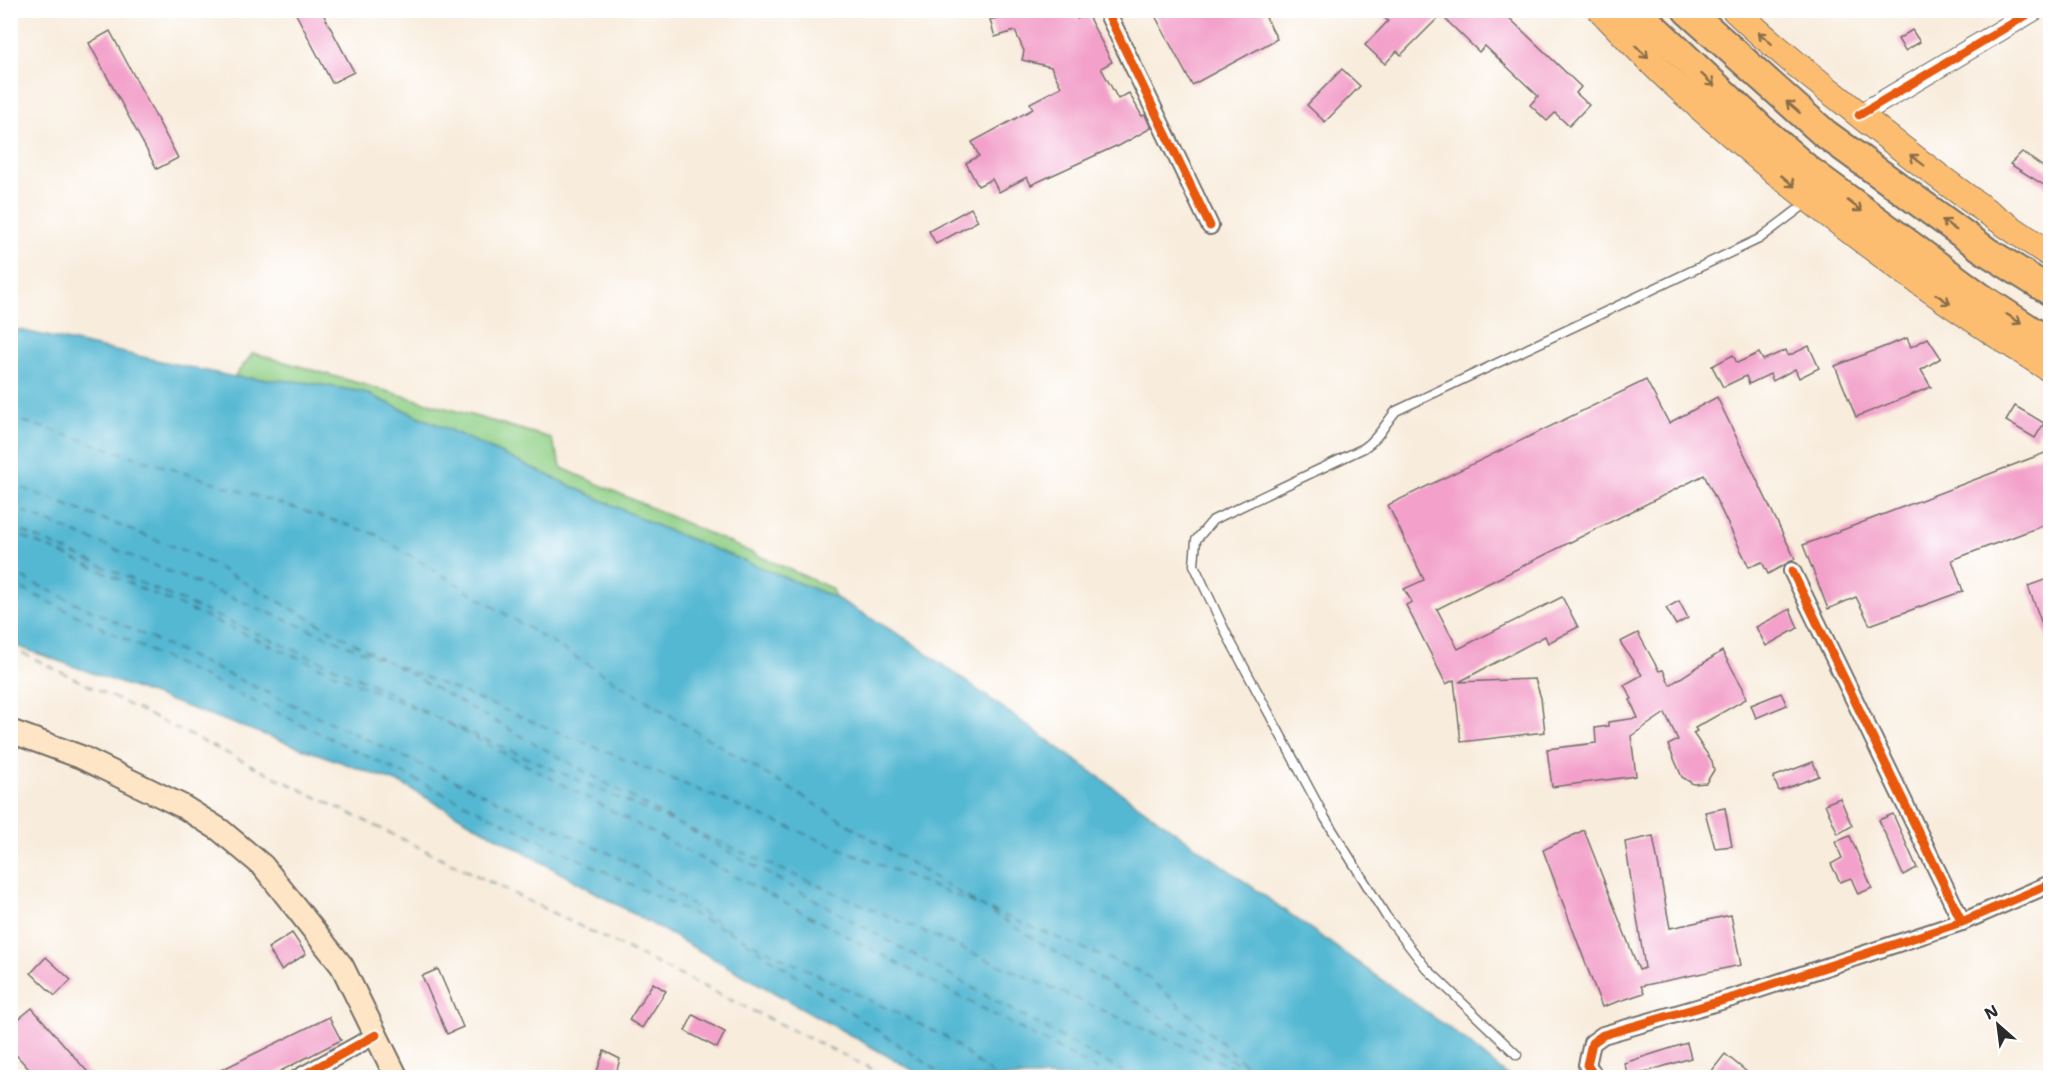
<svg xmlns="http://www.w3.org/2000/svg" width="2061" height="1088" font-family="'Shantell Sans',sans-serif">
  <rect width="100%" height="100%" fill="#fff"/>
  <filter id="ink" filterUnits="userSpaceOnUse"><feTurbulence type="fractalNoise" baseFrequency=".0167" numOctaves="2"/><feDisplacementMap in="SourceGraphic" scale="12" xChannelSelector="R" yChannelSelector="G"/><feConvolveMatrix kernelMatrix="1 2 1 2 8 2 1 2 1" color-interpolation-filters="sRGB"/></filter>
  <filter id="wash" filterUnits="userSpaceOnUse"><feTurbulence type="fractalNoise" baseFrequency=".008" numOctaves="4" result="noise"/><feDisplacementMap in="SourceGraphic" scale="24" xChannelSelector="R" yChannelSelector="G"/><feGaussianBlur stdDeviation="1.35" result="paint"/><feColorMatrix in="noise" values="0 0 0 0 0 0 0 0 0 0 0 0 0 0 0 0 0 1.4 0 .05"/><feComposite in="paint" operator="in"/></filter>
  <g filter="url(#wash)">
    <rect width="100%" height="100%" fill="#f8ecdc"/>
    <polygon fill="#91d087" stroke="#5e7e59" stroke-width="1.5" points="253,353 551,438 562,468 831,588 836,598 660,527 452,431 363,392 304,382 234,377"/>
    <polygon fill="#54b8d3" stroke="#40727f" stroke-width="1.5" points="10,328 234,377 304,382 363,392 452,431 660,527 836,598 908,640 1464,1039 1509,1077 925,1077 402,784 11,644"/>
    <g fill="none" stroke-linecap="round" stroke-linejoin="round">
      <g stroke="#3b636e" stroke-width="1.5" stroke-dasharray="8 6" stroke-linecap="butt">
        <polyline points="10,417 375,534 1261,1078"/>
        <polyline points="10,483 195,555 381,658"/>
        <polyline points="10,506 980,906"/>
        <polyline points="10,526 368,682 426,712"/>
        <polyline points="10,531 1257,1078"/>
        <polyline points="10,572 628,862 733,933"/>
        <polyline points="10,583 946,1037 996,1078"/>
        <polyline points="10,647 890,1078"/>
        <polyline points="396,666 672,820"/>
        <polyline points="449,724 1113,1078"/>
        <polyline points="690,830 1134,1078"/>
        <polyline points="990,910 1143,973 1254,1072"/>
        <polyline points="745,941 948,1078"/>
      </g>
    </g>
    <g id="blocks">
      <g fill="#f3a1ca">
        <polygon points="294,10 321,10 354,72 332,83"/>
        <polygon points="1008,10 1073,10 1077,19 1087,14 1112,62 1101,68 1118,99 1129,93 1142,116 1145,115 1151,128 1117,147 1116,146 1031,185 1027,177 999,192 992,179 978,186 966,163 979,156 972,142 1033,109 1030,103 1061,87 1051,67 1022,60 1024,51 1015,31 995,37 990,20 1009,14"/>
        <polygon points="1152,10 1262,10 1277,39 1192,85"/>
        <polygon points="1376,10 1501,10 1581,87 1576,93 1589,105 1569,126 1555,113 1547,121 1530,105 1538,96 1485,46 1479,52 1441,15 1401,55 1397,51 1385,64 1365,45 1388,21"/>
        <polygon points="1912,30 1920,42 1905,51 1898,39"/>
        <polygon points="110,31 178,158 157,169 89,43"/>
        <polygon points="1342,69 1360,86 1325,122 1307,105"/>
        <polygon points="2022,152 2050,172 2050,189 2010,164"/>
        <polygon points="971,208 978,221 936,244 929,231"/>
        <polygon points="1907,338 1911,347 1928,338 1941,358 1921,370 1931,387 1856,417 1835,366"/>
        <polygon points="1809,346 1819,368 1799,378 1795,369 1773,381 1770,374 1749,384 1746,376 1723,387 1712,366 1733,355 1737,363 1759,353 1763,360 1786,350 1788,356"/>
        <polygon points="1646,380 1669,423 1717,397 1795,559 1768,574 1762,562 1749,567 1704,475 1437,609 1458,649 1562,597 1578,627 1548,643 1545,636 1459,682 1535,679 1541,698 1545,732 1461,742 1454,680 1446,684 1406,605 1412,602 1404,589 1424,580 1388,505"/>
        <polygon points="2015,406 2044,423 2035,438 2006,421"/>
        <polygon points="2050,451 2050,523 1952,560 1963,591 1870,625 1856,597 1828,609 1803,545"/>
        <polygon points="2050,578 2050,642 2049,643 2028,586"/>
        <polygon points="1679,601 1688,618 1676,625 1666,608"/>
        <polygon points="1790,609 1798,628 1766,646 1756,627"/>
        <polygon points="1638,633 1659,671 1663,670 1670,685 1722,651 1743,688 1746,699 1695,728 1697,731 1693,733 1712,761 1714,770 1706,783 1693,784 1682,777 1668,745 1678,740 1665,713 1631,736 1636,776 1552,787 1547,749 1596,743 1595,728 1608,726 1608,722 1638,718 1630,700 1632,699 1624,685 1642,675 1620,642"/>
        <polygon points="1781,693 1787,705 1756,718 1751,705"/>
        <polygon points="1813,762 1819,776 1779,791 1773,777"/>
        <polygon points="1840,798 1852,826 1838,834 1825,804"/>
        <polygon points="1725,808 1732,846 1715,848 1705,812"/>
        <polygon points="1893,814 1917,868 1903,875 1879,820"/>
        <polygon points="1584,830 1639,970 1645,968 1625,842 1653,836 1670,928 1731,915 1741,965 1641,986 1644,993 1602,1007 1543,850"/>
        <polygon points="1850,836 1872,888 1858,894 1851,878 1840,882 1831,864 1842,858 1835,842"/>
        <polygon points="292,933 306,954 281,970 268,948"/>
        <polygon points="46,957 71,980 55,996 31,973"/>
        <polygon points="438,969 463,1027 447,1034 422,976"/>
        <polygon points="653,983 666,991 642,1028 629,1020"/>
        <polygon points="32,1008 92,1077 36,1077 10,1048 10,1026"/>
        <polygon points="693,1015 725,1032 717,1048 685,1031"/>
        <polygon points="329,1017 341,1040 269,1077 207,1077"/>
        <polygon points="1687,1043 1691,1058 1629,1077 1624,1063"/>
        <polygon points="604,1051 620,1059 615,1077 595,1077"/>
        <polygon points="1725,1054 1753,1077 1707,1077"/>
      </g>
    </g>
  </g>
  <g filter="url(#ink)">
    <use href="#blocks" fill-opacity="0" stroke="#736f69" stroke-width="1.5"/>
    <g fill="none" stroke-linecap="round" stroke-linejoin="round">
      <g stroke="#736f69" stroke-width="11">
        <path id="service" d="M 1517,1055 L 1426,968 L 1386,916 L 1325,818 L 1227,635 L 1194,565 L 1196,540 L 1213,520 L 1364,448 C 1378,439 1385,424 1396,411 L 1759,239 L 1808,202"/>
      </g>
      <g stroke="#736f69" stroke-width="20">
        <g id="minor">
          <polyline points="1106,10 1210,226"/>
          <polyline points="1792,571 1962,922"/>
          <polyline points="298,1078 376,1035"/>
          <polyline points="1596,1078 1587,1065 1592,1043 1603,1035 1735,997 1962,922 2050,884"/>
        </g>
      </g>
      <g stroke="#736f69" stroke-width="22">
        <polyline id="tertiary" points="1859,115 2035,10"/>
      </g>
      <g stroke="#736f69" stroke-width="26">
        <polyline id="secondary" points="10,731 81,757 182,806 220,830 263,866 342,966 397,1078"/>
      </g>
      <g stroke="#736f69" stroke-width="28">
        <g id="primary">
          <path d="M 1601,10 C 1624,34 1647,59 1671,81 C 1789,189 1915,285 2050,369"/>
          <path d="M 1735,10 C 1768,42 1804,71 1840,99 C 1907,154 1977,207 2050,254"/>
        </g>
      </g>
      <g stroke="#736f69" stroke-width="32">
        <g id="motorway">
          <polyline points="1635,10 1760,128 1807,169 1980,297 2050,343"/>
          <polyline points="1687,10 1824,133 1986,251 2050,291"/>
        </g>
      </g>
      <use href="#service" stroke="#fff" stroke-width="8"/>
      <use href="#minor" stroke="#fff" stroke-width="16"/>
      <use href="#tertiary" stroke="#fff" stroke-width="20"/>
      <use href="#secondary" stroke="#fee5c5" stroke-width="22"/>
      <use href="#primary" stroke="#fcbd6f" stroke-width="26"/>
      <use href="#motorway" stroke="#fcbd6f" stroke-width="28"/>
      <g stroke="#fff" stroke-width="13">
        <g id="cycleway">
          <polyline points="1106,10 1210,226"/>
          <polyline points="1859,115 2035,10"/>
          <polyline points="1792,571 1962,922"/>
          <polyline points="298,1078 376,1035"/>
          <polyline points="1596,1078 1587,1065 1592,1043 1603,1035 1735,997 1962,922 2050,884"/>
        </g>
      </g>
      <use href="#cycleway" stroke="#e8590c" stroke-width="9"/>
    </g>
    <defs><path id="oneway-shaft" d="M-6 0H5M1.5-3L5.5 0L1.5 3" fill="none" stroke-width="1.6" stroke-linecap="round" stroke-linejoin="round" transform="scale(1.5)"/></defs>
    <g stroke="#896d4a">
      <use href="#oneway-shaft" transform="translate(1765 38) rotate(-139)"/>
      <use href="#oneway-shaft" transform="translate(1642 52) rotate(45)"/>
      <use href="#oneway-shaft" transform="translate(1708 80) rotate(43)"/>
      <use href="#oneway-shaft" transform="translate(1793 107) rotate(-139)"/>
      <use href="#oneway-shaft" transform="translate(1917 160) rotate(-143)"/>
      <use href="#oneway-shaft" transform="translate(1788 181) rotate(40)"/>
      <use href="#oneway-shaft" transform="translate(1855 206) rotate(37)"/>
      <use href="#oneway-shaft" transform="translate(1949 225) rotate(-144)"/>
      <use href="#oneway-shaft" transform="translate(1943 299) rotate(34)"/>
      <use href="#oneway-shaft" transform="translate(2014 319) rotate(33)"/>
    </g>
  </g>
  <rect width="2061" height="1088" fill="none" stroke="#fff" stroke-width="36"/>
  <g transform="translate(1998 1025) rotate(332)" stroke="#ffffff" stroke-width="4.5" paint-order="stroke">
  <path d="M0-4.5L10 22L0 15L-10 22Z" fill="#2b2b2b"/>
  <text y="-9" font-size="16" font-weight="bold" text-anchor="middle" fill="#2b2b2b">N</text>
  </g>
</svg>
